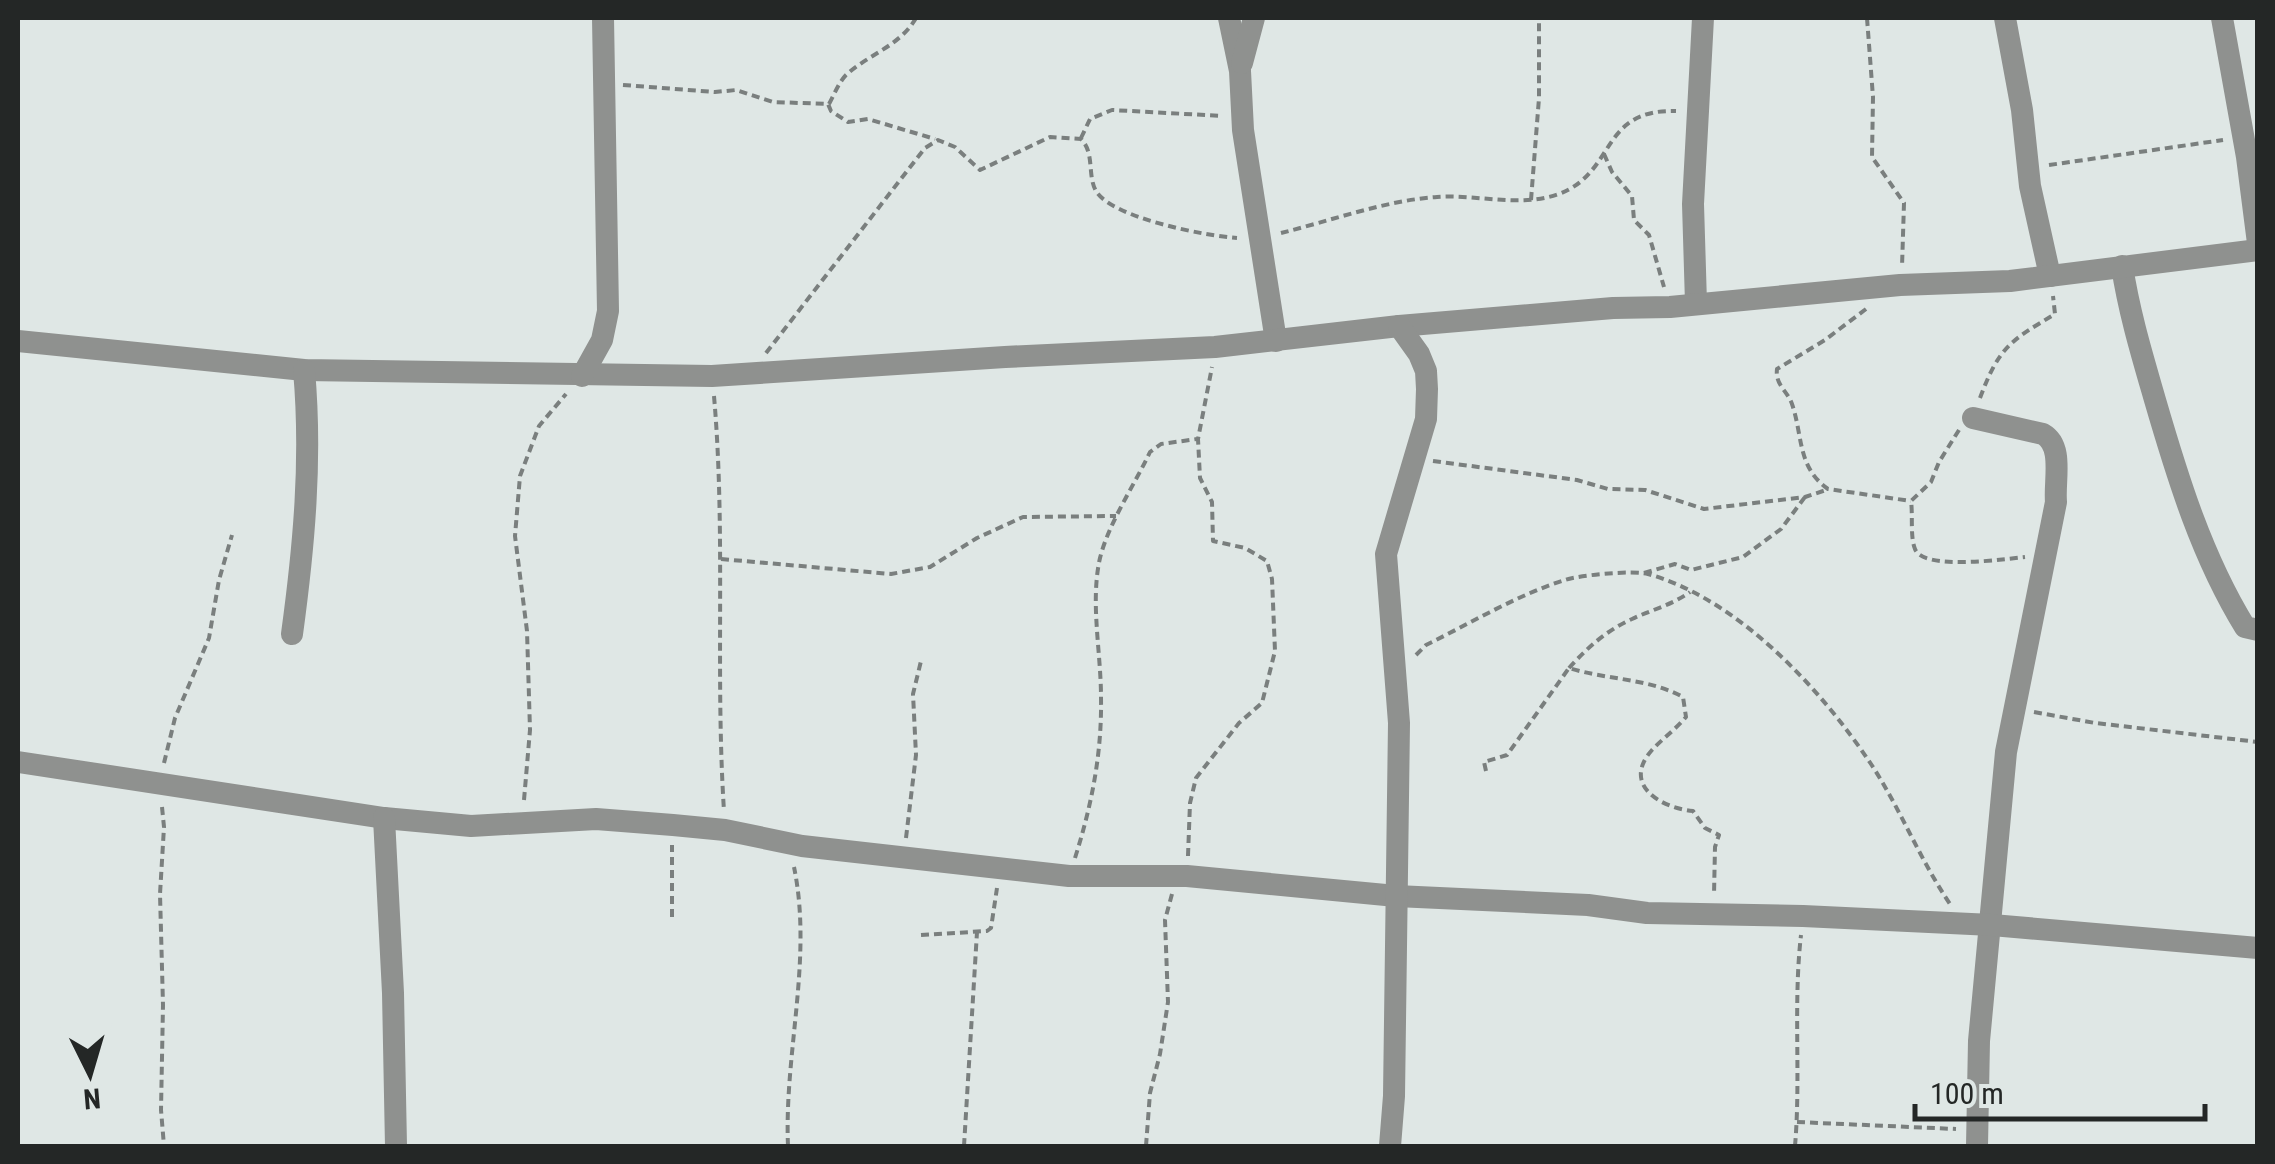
<svg xmlns="http://www.w3.org/2000/svg" width="2275" height="1164" font-family="'Roboto Condensed',sans-serif">
  <rect width="100%" height="100%" fill="#dfe7e5"/>
  <g fill="none" stroke-linecap="round" stroke-linejoin="round">
    <g stroke="#7a7f7e" stroke-width="4" stroke-dasharray="8 5" stroke-linecap="butt">
      <polyline points="1867,18 1873,97 1872,157 1904,203 1902,267"/>
      <polyline points="623,85 715,92 736,90 773,102 828,104 831,111 848,122 868,119 935,139"/>
      <path d="M 829,104 C 834,95 839,82 846,75 C 869,54 900,46 916,18"/>
      <polyline points="1081,138 1090,119 1112,110 1223,116"/>
      <polyline points="1604,154 1612,172 1632,196 1634,220 1649,235 1664,287"/>
      <polyline points="2049,165 2223,140"/>
      <polyline points="1531,200 1539,98 1539,18"/>
      <path d="M 1281,233 C 1330,221 1387,200 1437,197 C 1477,194 1520,208 1559,194 C 1617,172 1599,109 1676,111"/>
      <path d="M 1866,309 L 1825,340 L 1777,369 C 1775,385 1787,390 1792,404 C 1803,436 1797,467 1828,489 L 1911,501"/>
      <path d="M 766,353 L 904,175 L 925,148 L 938,140 L 955,147 L 980,170 L 1050,137 L 1081,139 C 1095,153 1087,175 1096,191 C 1112,218 1206,236 1237,238"/>
      <path d="M 714,396 C 726,534 715,672 724,811"/>
      <path d="M 1980,398 C 1999,347 2010,341 2055,314 L 2053,296"/>
      <path d="M 1959,430 L 1939,462 L 1931,482 L 1911,501 C 1913,515 1910,537 1915,549 C 1923,571 2005,559 2025,557"/>
      <polyline points="1433,461 1577,480 1608,489 1645,490 1704,509 1805,497 1826,490"/>
      <polyline points="721,559 891,574 930,567 977,538 1023,517 1116,516"/>
      <polyline points="1644,573 1675,564 1691,570 1743,557 1781,529 1805,497"/>
      <path d="M 1416,655 L 1426,645 C 1471,623 1517,595 1565,580 C 1580,575 1633,570 1648,574 C 1738,599 1821,689 1871,764 C 1900,808 1919,858 1950,904"/>
      <path d="M 1569,668 C 1587,648 1607,630 1632,619 C 1651,610 1672,605 1690,592"/>
      <polyline points="2034,712 2095,723 2258,742"/>
      <polyline points="164,763 175,718 209,638 219,580 232,535"/>
      <path d="M 1486,771 L 1484,762 L 1507,755 L 1569,668 C 1607,680 1648,678 1683,697 L 1686,717 C 1675,730 1662,739 1652,750 C 1621,785 1661,808 1693,811 L 1705,828 L 1719,835 L 1715,847 L 1714,895"/>
      <polyline points="524,800 530,730 527,631 515,536 520,476 539,426 566,394"/>
      <polyline points="162,807 164,827 160,894 163,1005 161,1110 164,1146"/>
      <polyline points="906,838 916,755 913,694 921,661"/>
      <polyline points="1188,856 1190,803 1196,778 1239,723 1262,703 1275,651 1272,579 1267,561 1245,548 1213,541 1212,502 1200,478 1198,439 1212,367"/>
      <path d="M 1075,858 C 1092,804 1102,753 1101,697 C 1101,652 1090,602 1100,558 C 1109,522 1134,486 1150,452 L 1161,444 L 1197,439"/>
      <polyline points="672,917 672,845"/>
      <polyline points="921,935 987,931 991,928 997,888"/>
      <polyline points="1797,1122 1956,1129"/>
      <path d="M 788,1146 C 784,1053 813,959 794,867"/>
      <polyline points="964,1146 977,932"/>
      <polyline points="1146,1146 1150,1093 1160,1054 1168,1002 1165,920 1172,894"/>
      <path d="M 1795,1146 C 1801,1076 1793,1005 1801,935"/>
    </g>
    <g stroke="#8f918f" stroke-width="22">
      <polyline points="1229,18 1240,71 1243,130 1276,341"/>
      <polyline points="2005,18 2022,110 2030,186 2050,276"/>
      <polyline points="2222,18 2247,157 2258,243"/>
      <polyline points="1242,63 1254,18"/>
      <path d="M 2122,266 C 2129,312 2142,355 2155,400 C 2178,479 2202,557 2245,627 L 2258,630"/>
      <polyline points="1696,303 1693,204 1703,18"/>
      <polyline points="18,341 304,370 712,376 1005,357 1215,347 1399,326 1613,308 1670,307 1900,285 2010,281 2258,250"/>
      <polyline points="582,376 602,340 608,311 603,18"/>
      <path d="M 1973,418 L 2043,434 C 2064,446 2054,480 2056,502 L 2006,752 L 1979,1041 L 1977,1146"/>
      <path d="M 292,634 C 304,546 312,459 304,370"/>
      <polyline points="18,762 384,818 471,826 596,819 673,825 725,830 802,846 1069,876 1187,876 1396,896 1588,905 1647,913 1803,916 1992,925 2258,948"/>
      <polyline points="384,818 393,993 396,1146"/>
      <polyline points="1390,1146 1394,1096 1399,723 1386,554 1426,419 1427,389 1426,371 1419,354 1399,326"/>
    </g>
  </g>
  <rect width="2275" height="1164" fill="none" stroke="#242726" stroke-width="40"/>
  <g transform="translate(90 1074) rotate(175)" stroke="#dfe7e5" stroke-width="8" paint-order="stroke">
  <path d="M0-8L18 38L0 25L-18 38Z" fill="#242726"/>
  <text y="-15" font-size="28" font-weight="bold" text-anchor="middle" fill="#242726">N</text>
  </g>
  <path d="M1915 1104v15h290v-15" fill="none" stroke="#242726" stroke-width="5"/>
  <text x="1930" y="1104" font-size="30" fill="#242726" stroke="#dfe7e5" stroke-width="8" paint-order="stroke">100 m</text>
</svg>
